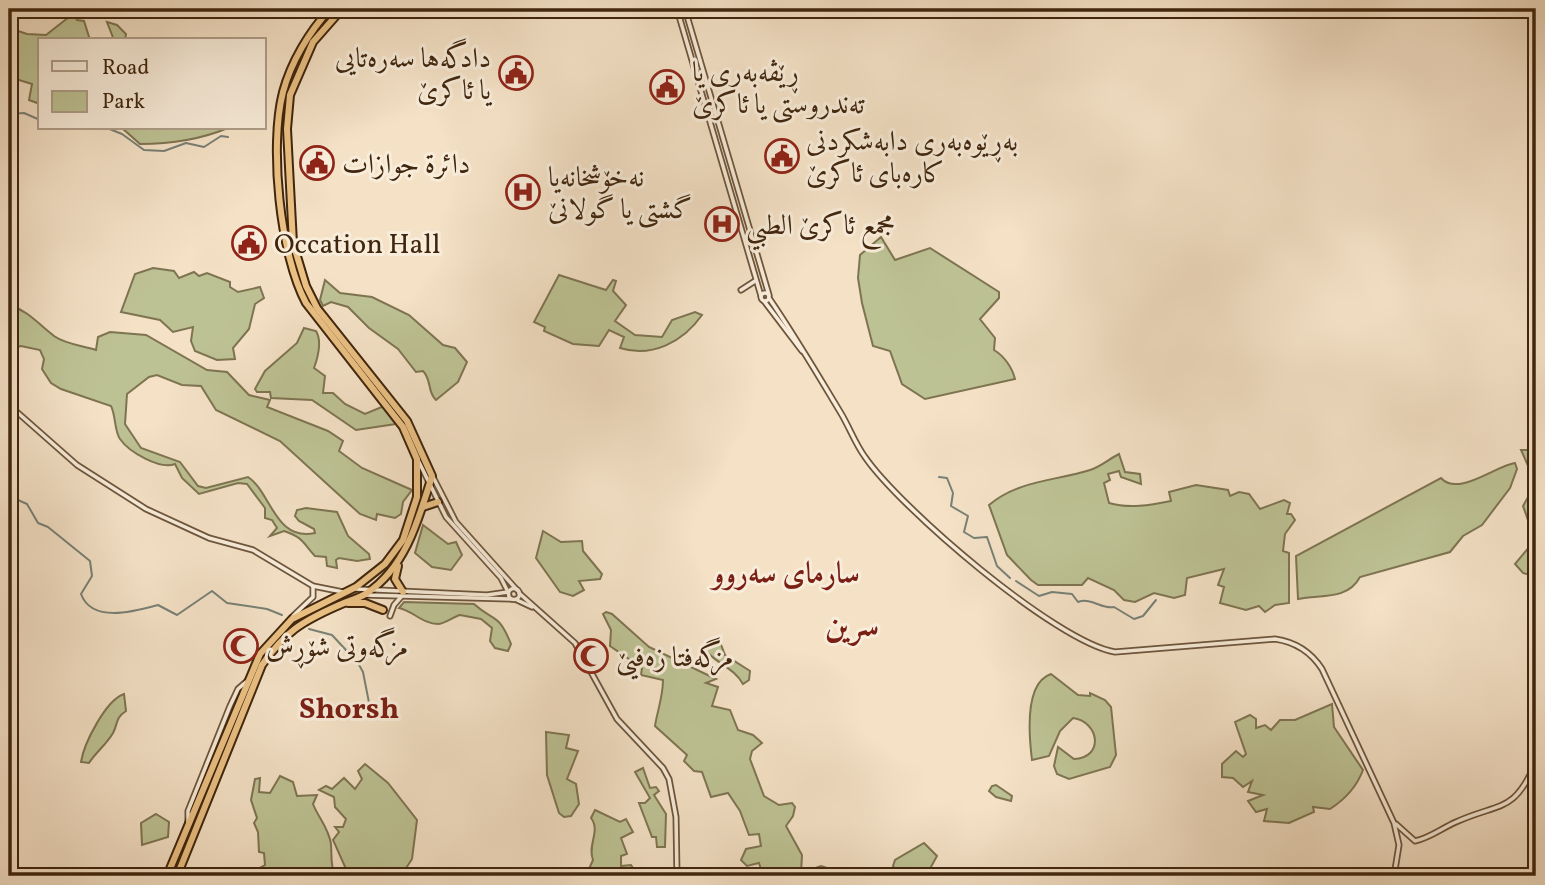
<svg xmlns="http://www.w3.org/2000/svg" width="1545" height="885" font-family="Vollkorn,Amiri,serif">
  <rect width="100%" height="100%" fill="#f4e1c6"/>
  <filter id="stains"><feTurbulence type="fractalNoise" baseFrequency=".00286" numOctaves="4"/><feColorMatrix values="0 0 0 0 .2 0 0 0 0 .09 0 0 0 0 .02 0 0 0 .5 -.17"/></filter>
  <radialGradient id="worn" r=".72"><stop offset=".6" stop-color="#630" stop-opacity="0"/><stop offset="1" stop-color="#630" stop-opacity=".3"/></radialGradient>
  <g fill="#bdc294" stroke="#7e7451" stroke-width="2">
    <polygon points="74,13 77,20 84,21 90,40 40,40 40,104 29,100 32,84 9,77 9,28 27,34 46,35"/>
    <polygon points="107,22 117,25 126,34 125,40 114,40"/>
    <path d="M 122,128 L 228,128 C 199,140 171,144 140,144 Z"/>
    <path d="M 881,237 L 895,260 L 930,248 L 999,292 L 999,298 L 980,319 L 995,338 L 994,350 C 1004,356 1012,367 1015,379 L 925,399 L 902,384 L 890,351 L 873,346 L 862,303 L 858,278 L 860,255 Z"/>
    <polygon points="153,268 174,271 179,278 194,272 199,276 207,273 230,282 230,287 238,292 260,287 264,298 255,304 249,329 233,348 235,359 217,360 195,351 191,341 193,327 173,332 160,320 121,312 135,274"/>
    <path d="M 559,275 L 606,290 L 613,280 L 616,281 L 613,291 L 626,305 L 615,321 L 635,335 L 662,337 L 672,320 L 695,312 L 702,315 C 683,342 652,358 620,348 L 624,337 L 609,330 L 599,346 L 573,344 L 544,331 L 545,327 L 534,322 Z"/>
    <path d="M 325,280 L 340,293 L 372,297 L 409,315 L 443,345 L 455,348 L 467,362 L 458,382 L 436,400 C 427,392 432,380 423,371 L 416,372 L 398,349 L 369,328 L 348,307 L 331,302 L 323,306 L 320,300 Z"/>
    <path d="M 9,305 C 29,311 38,324 54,336 C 65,344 83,346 96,350 L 98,337 L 110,332 L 146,335 L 207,370 L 227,372 L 249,395 L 270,400 L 267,407 L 328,431 L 343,441 L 339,451 L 362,468 L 412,490 L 403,502 L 401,514 L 395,518 L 377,514 L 376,520 L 360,514 L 280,441 L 216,410 L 201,386 L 182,385 L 157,375 L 149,377 L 127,394 L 125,424 L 141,448 L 180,462 L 198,486 L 206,488 L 248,477 C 271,492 275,542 315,533 L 314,529 L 299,521 L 295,516 L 297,510 L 306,508 L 337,512 L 348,536 L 369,554 L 370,559 L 357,561 L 339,558 L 336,560 L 337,568 L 327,566 L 326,557 L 315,556 C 302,542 304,538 284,531 L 270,536 L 277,528 L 272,520 L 265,518 L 265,508 L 247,484 L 238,483 L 199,494 L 182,478 L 175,464 C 160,470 129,452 120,439 C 114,430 116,416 111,406 L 61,389 L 51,383 L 42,369 L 44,359 L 40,350 L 21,346 L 9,349 Z"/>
    <path d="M 304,328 L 316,331 C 322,341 318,357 314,368 L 325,376 L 323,393 L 333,393 L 345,404 L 365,414 L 384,406 L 396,424 L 356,430 L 312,400 L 271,398 L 270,392 L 257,392 L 255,389 L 265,371 L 297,343 Z"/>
    <polygon points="1521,450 1536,450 1534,479"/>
    <path d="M 1119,454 L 1125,472 L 1140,474 L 1141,484 L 1121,477 L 1119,471 L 1108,474 L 1110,480 L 1104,483 L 1109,503 C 1129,509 1151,505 1171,501 L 1169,492 L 1196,485 L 1228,490 L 1230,496 L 1239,492 L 1249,494 L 1260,509 L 1284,500 L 1290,503 L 1287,514 L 1291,514 L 1295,520 L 1285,534 L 1283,551 L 1289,553 L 1289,603 L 1275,605 L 1265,612 L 1259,606 L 1246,610 L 1220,603 L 1224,587 L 1218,585 L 1224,569 L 1187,578 L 1185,595 L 1174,598 L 1154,593 L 1135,602 L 1124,600 L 1114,590 L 1088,578 L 1082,585 L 1038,585 L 1031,580 L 1007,555 L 989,505 C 1019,480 1055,481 1090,470 C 1100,467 1109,459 1119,454 Z"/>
    <path d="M 1515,463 L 1517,469 L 1510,488 L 1482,525 L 1463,536 L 1450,552 L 1360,577 C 1347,601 1320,594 1298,599 L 1296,556 L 1441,478 C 1458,497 1495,466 1515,463 Z"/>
    <polygon points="1536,483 1536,577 1523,573 1515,564 1535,540 1523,506"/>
    <polygon points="423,525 448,544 456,542 462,555 451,570 432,567 415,553"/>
    <polygon points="543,531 561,542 582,541 583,551 602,574 600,579 579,581 584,590 573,596 560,592 536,558"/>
    <path d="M 404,602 L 474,604 C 495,623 498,612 511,644 L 508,651 L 495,648 L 490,641 L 492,628 L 481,619 L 460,615 C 453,617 444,624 438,624 C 423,624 413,611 399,608 Z"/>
    <path d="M 606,612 L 612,614 L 649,647 L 716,679 L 706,683 L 718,687 L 712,706 L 730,710 L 738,730 L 753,735 L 762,743 L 752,751 L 750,759 L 764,796 L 779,805 L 792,803 L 795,807 L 793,816 L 786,826 L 802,855 L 801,873 L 821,866 L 837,871 L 839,876 L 763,876 L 759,863 L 747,866 L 741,860 L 746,849 L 761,846 L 759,834 L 749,835 L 740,811 L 728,793 L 711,797 L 702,772 L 694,771 L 684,761 L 687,755 L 655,726 C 657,712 663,697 663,680 L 641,675 L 642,668 L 610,646 L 611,630 L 603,614 Z"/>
    <path d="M 720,642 L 725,655 L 750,671 L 749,680 L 743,684 C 734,668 717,664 705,650 Z"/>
    <path d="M 1051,674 L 1078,695 L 1090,696 L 1090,693 L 1105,700 L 1111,707 L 1116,755 L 1110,767 L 1069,779 L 1057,774 L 1054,766 L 1058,747 L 1074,759 C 1104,758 1100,722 1073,718 L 1060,731 L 1049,756 L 1032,760 C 1029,736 1024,683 1051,674 Z"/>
    <path d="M 124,694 L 126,711 C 115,718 118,724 113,733 C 106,745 96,752 89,763 L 81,762 C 84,743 106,700 124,694 Z"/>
    <path d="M 1332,704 L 1334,727 L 1363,770 C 1357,786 1344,800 1330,809 L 1313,807 L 1314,812 L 1289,823 L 1264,821 L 1267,809 L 1256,812 L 1248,801 L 1263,795 L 1248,792 L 1252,781 L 1243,787 L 1233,778 L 1222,777 L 1222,764 L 1236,751 L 1243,757 L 1246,754 L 1235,722 L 1250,715 L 1256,719 L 1256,728 L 1265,725 L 1271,730 L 1280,720 L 1295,720 Z"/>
    <polygon points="546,732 569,735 566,748 578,751 567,779 576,784 579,804 571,816 564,817 559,813 547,775"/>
    <polygon points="365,764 388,783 417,820 412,859 401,876 353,876 346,869 333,840 339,832 335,827 343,827 346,819 335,807 334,797 319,790 326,786 332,789 344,778 355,789 362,779 358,771"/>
    <polygon points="643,768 650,788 656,787 659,791 654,795 666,814 665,847 657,847 656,837 652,837 639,803 645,803 650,798 635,772"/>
    <path d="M 280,776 L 293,782 L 297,796 L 317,795 L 313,804 C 318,817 329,829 331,844 C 332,855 330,864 335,876 L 260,876 L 258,869 L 265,865 L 264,853 L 259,852 L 258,832 L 254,823 L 257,818 L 251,800 L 255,779 L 260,778 L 259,792 L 270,793 Z"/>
    <polygon points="996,785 1012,796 1011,801 996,797 989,791 992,786"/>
    <path d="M 595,810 L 620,822 L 626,819 L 633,832 L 621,838 L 627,854 L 621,856 L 621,866 L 631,865 L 638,876 L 589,876 L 585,871 L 589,869 L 593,860 C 587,845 601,831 591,818 Z"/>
    <polygon points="156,814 169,822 168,837 142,845 141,823"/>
    <polygon points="924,843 937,856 926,876 900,876 893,866 895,860"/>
  </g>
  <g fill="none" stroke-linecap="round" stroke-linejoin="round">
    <g stroke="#788076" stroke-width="2">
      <polyline points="1004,9 1004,11"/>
      <polyline points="111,40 111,39"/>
      <polyline points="9,114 24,113 40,120"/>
      <polyline points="107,128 122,134 144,150 164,151 186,143 204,147 221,136 228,137"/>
      <polyline points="939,477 947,478 953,493 951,506 968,516 964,532 974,538 987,537 997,566 1010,578"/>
      <path d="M 9,496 L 27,504 L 38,523 L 48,527 L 90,561 L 92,576 L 81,594 C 92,624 136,611 158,605 L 177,615 L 212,591 L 227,603 L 267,609 L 282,615"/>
      <path d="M 1016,581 L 1039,596 L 1052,592 L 1072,594 L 1078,602 C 1092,597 1102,610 1114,607 L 1134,619 L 1143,616 L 1156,600"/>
      <polyline points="309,629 332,635 358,663 363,672 372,718"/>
    </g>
    <g stroke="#6d553c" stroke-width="7">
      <g id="minor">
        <polyline points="677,9 761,296"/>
        <polyline points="685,9 769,295"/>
        <polyline points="741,290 755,281"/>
        <circle cx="765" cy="297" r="4"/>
        <path d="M 769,298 C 795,336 818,375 842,415 C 850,429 856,445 865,457 C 900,508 1056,642 1115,652 L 1275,639 C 1296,642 1311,652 1322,669 L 1394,823 L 1399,845 L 1394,876"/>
        <polyline points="764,301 802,351"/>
        <polyline points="9,405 77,465 146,509 209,538 253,550 313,586 343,592"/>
        <polyline points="433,477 456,522 517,590"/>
        <circle cx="514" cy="594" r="5.5"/>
        <polyline points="356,589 487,595 508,592 501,578 446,517 418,460"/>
        <polyline points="519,593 575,643 617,719 663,768 669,779 676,817 677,876"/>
        <polyline points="365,595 511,599"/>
        <polyline points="517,600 532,607"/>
        <polyline points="293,616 313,597 313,586"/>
        <polyline points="390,616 394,605 401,597"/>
        <polyline points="188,824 188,811 230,706 238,689 246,682"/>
        <path d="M 1396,824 L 1415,841 C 1430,838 1442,828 1456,822 C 1500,802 1514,814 1536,762"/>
      </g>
    </g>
    <g stroke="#40260e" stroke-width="10">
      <g id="highway">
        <polyline points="423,507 438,502"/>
        <polyline points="398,566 395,579 403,592"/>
        <polyline points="348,603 365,603 383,610"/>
        <path d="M 167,876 L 260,654 L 292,619 L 356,587 L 385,564 L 403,540 L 417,497 L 417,459 L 403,427 L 306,303 C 280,255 269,146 283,92 C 291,62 309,32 330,9"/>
        <path d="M 177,876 L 262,665 C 285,632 301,622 337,606 C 347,601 358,599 367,593 C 406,567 419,518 432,476 L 407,421 L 317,308 L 306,286 L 293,243 L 287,129 L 290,95 L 313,42 L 342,9"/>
      </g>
    </g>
    <use href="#minor" stroke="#f8ecda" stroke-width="3.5"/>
    <use href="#highway" stroke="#eac083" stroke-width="6"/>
  </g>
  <defs>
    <g id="civic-ring" transform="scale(1.75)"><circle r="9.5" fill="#f8ecda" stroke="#8f2418" stroke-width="1.5"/><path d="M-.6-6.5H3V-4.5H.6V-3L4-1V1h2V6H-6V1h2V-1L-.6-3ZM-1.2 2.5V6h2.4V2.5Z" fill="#8f2418"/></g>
    <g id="hospital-ring" transform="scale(1.75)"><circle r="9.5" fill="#f8ecda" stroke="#8f2418" stroke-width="1.5"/><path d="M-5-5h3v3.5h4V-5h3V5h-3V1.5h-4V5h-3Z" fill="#8f2418"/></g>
    <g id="mosque-ring" transform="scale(1.75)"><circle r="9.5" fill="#f8ecda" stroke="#8f2418" stroke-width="1.5"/><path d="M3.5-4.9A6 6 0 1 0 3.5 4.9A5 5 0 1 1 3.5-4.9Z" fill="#8f2418"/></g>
  </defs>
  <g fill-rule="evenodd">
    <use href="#civic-ring" x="516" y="73"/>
    <use href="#civic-ring" x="667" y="87"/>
    <use href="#civic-ring" x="782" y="156"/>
    <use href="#civic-ring" x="317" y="163"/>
    <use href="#hospital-ring" x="523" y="192"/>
    <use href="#hospital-ring" x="722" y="224"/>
    <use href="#civic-ring" x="249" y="243"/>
    <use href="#mosque-ring" x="241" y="646"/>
    <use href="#mosque-ring" x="591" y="656"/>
  </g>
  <g text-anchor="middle" stroke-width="6" stroke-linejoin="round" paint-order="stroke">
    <g font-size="28" fill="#40260e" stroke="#f8ecda" text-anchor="start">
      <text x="491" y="67" text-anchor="end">دادگەها سەرەتایی<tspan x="491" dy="32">یا ئاکرێ</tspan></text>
      <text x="692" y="81">ڕێڤەبەری یا<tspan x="692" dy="32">تەندروستی یا ئاکرێ</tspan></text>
      <text x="806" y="150">بەڕێوەبەری دابەشکردنی<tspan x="806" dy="32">کارەبای ئاکرێ</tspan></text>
      <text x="342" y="173">دائرة جوازات</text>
      <text x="548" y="186">نەخۆشخانەیا<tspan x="548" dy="32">گشتی یا گولانێ</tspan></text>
      <text x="746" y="234">مجمع ئاکرێ الطبي</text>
      <text x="274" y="253">Occation Hall</text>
      <text x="266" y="656">مزگەوتی شۆڕش</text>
      <text x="616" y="666">مزگەفتا زەفیێ</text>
    </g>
    <g font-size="30" font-weight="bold" fill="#7a1f14" stroke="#f8ecda">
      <text x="786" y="583">سارمای سەروو</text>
      <text x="349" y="718">Shorsh</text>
    </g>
    <g font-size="32" font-weight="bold" fill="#7a1f14" stroke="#f8ecda">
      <text x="852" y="636">سرين</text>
    </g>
  </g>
  <rect width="1545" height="885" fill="none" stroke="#f4e1c6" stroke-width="35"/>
  <rect x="10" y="10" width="1524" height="864" fill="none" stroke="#40260e" stroke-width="3.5"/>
  <rect x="18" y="18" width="1510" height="850" fill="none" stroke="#40260e" stroke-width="2"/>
  <rect x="38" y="38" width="228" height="91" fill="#f8ecda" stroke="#ae9d88" stroke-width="2"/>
  <rect x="52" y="61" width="35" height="10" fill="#f8ecda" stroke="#ae9d88" stroke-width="2"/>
  <text x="102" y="74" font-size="21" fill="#40260e">Road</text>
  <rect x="52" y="91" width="35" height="21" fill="#bdc294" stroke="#ae9d88" stroke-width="2"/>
  <text x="102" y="108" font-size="21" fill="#40260e">Park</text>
  <rect width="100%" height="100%" filter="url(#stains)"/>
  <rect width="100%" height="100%" fill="url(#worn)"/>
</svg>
